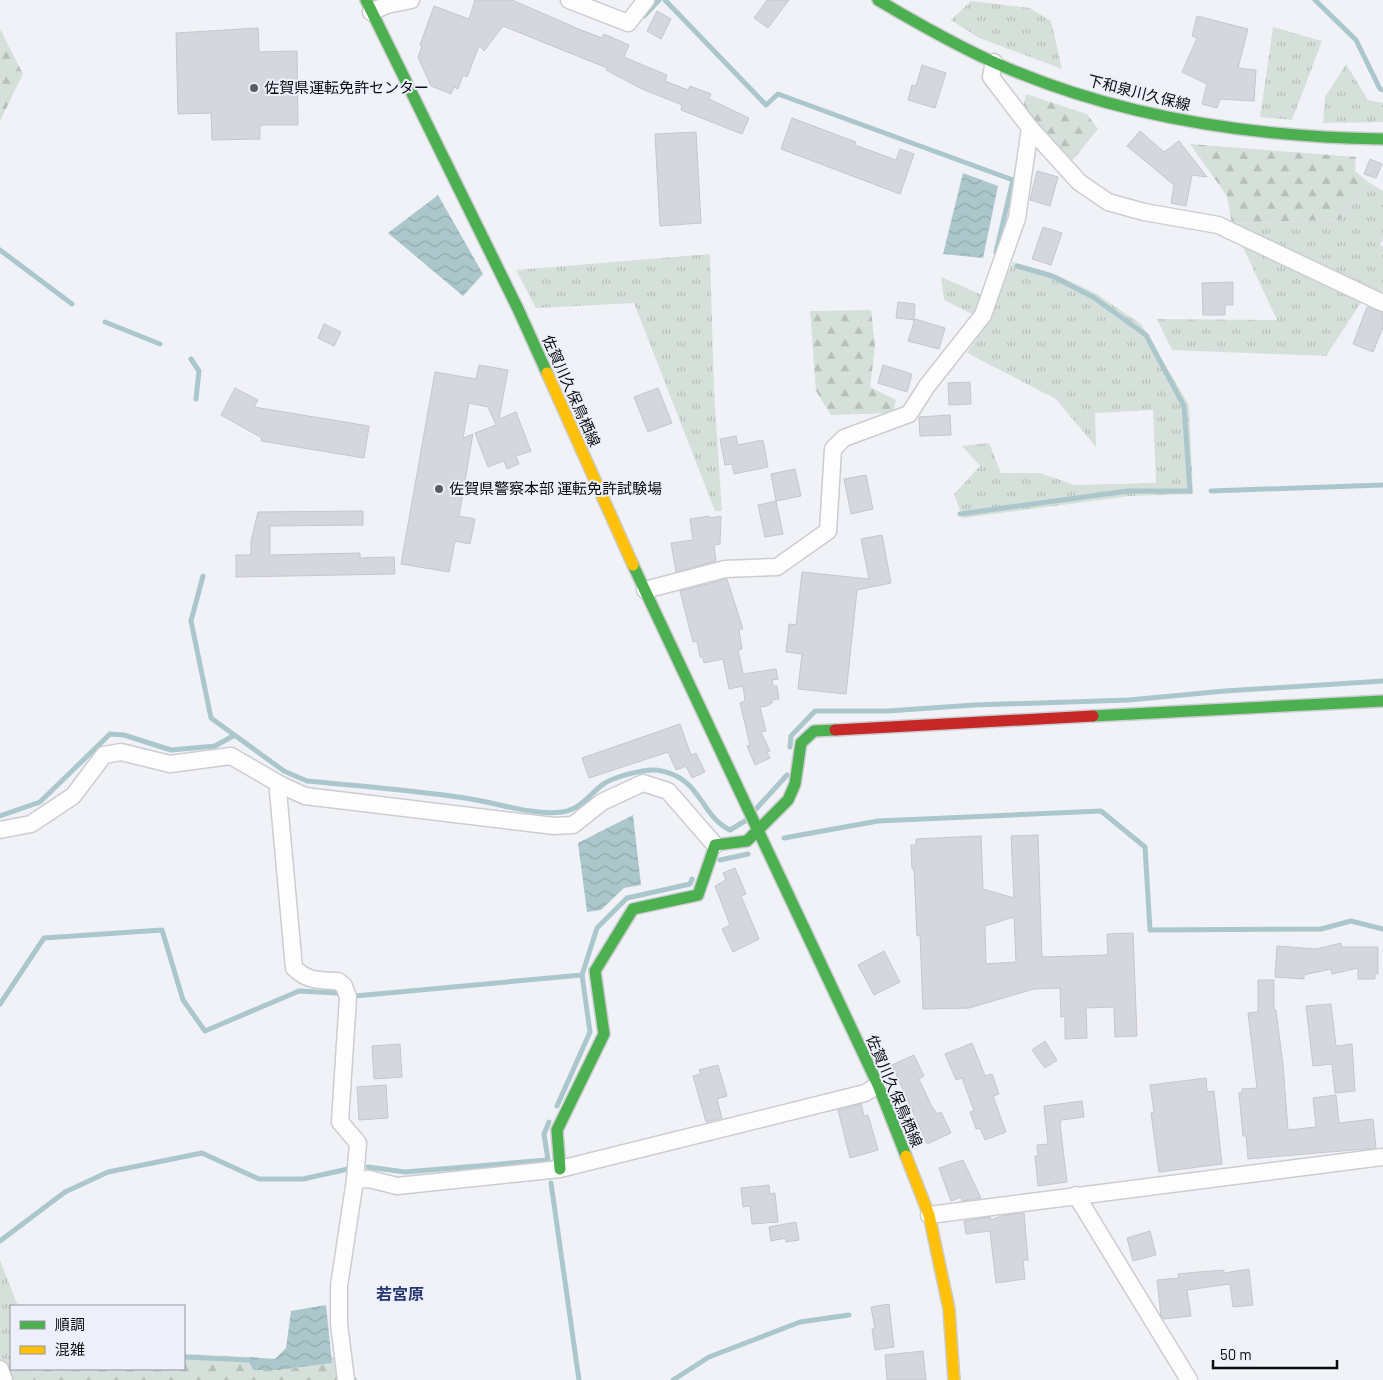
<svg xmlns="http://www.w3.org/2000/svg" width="1383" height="1380" font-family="Barlow,'Noto Sans JP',sans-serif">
  <defs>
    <pattern id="grass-tufts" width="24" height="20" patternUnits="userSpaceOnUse" patternTransform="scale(1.25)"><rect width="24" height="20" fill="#d5e0da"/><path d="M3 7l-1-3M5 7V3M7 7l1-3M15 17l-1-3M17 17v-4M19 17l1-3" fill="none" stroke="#b6bfba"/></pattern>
    <pattern id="forest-firs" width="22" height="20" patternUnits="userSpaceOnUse" patternTransform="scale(1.25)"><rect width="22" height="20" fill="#d5e0da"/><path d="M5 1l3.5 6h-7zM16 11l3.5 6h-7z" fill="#b6bfba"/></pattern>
    <pattern id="water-waves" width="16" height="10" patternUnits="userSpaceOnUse" patternTransform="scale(1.25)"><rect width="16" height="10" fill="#abc7cc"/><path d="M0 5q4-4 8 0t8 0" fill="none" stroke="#92aaae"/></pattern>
  </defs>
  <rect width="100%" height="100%" fill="#f0f2f8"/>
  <g fill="url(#grass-tufts)">
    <polygon points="971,1 1030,8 1051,21 1062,69 979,38 951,20"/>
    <polygon points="1273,27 1322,41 1292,120 1260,117"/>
    <polygon points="1346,64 1368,100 1383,103 1383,122 1323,123 1325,97"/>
    <polygon points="1368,182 1383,191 1383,239 1380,244 1383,247 1383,290 1380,296 1362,301 1326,356 1172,350 1157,319 1277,320 1232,224 1340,219"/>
    <polygon points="710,254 714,391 722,511 715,511 634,303 536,308 516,270"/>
    <polygon points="1013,262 1055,274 1095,293 1141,324 1189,405 1193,494 1130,496 963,518 954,494 980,466 962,446 989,443 1001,473 1040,473 1075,485 1156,483 1153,410 1095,413 1096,447 1056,399 967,353 988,322 944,300 941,277 996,301"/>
    <polygon points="0,1260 18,1306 11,1306 11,1369 37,1369 33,1380 0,1380"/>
  </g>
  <g fill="url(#forest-firs)">
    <polygon points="0,29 23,74 0,121"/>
    <polygon points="1026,94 1087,114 1098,129 1071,162 1023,108"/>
    <polygon points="1190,144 1356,157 1355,171 1368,182 1340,219 1232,224 1227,196"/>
    <polygon points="871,310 875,346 870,387 896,400 893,413 831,415 816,391 810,311"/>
    <polygon points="184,1354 249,1357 248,1360 253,1370 279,1370 331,1363 331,1358 343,1357 346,1380 33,1380 37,1369 184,1369"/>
  </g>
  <g fill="url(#water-waves)">
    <polygon points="963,173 998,186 983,258 943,254"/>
    <polygon points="438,195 483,274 463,296 388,233"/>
    <polygon points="633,815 641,885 624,888 601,910 587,912 578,843"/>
    <polygon points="326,1305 332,1363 279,1370 253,1370 248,1360 249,1357 275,1359 286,1348 291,1311"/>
  </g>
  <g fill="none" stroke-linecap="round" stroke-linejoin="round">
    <g stroke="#abc7cc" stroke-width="5">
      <polyline points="665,0 766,105 778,94 1013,180 996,252"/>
      <polyline points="1315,0 1356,40 1380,89 1383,90"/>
      <polyline points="644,16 659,0"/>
      <polyline points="0,250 72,304"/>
      <polyline points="105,322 160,344"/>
      <polyline points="191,359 199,371 196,399"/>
      <polyline points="1211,491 1383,485"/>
      <polyline points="960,514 1128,491 1190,491 1184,406 1146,335 1093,297 1052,276 1017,266"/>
      <path d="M 203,576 L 191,621 L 211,718 L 284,771 L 307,781 C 359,786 413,790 465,798 C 494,802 534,816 562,812 C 581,809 589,795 602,785 C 612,777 644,769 656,770 C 702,776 699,815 730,830 L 745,821"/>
      <polyline points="790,747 791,736 815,711 888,711 974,705 1129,700 1225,691 1383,681"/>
      <polyline points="756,809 787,775"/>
      <polyline points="0,816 40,802 110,734 124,735 171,750 215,746 233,736"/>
      <polyline points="784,838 878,821 1101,811 1145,847 1150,930 1321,929 1351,921 1383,929"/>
      <polyline points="720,860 748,854"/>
      <polyline points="355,996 582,975 597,928 627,898 690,884 692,879"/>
      <polyline points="0,1004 44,938 162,930 183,1000 205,1031 299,991 338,993"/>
      <polyline points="557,1106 590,1032 582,975"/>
      <polyline points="368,1167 405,1172 548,1160 544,1134 549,1122"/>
      <polyline points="551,1183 579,1380"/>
      <polyline points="0,1241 65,1192 108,1172 202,1153 259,1179 303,1179 348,1169"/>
      <polyline points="184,1357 248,1360"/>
      <polyline points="354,1379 354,1380"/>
      <polyline points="673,1380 709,1357 800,1322 849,1315"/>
    </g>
  </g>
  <g fill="#d5d7df" stroke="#c6c7cc" fill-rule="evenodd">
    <polygon points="475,0 512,0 581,30 602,38 604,34 629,45 624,57 667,75 665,81 688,90 690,86 711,94 709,99 749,118 742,134 681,110 682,105 642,89 606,70 607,68 503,26 484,51 479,46 467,77 463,75 458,89 454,87 451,94 431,86 418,57 422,46 420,45 434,6 469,19"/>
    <polygon points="767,0 789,0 768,28 754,18"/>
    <polygon points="657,11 671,19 661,39 647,31"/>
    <polygon points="1197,16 1248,29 1238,68 1256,70 1254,101 1220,99 1217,108 1202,104 1207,84 1182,72 1197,38 1192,36"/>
    <polygon points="258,28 259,52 297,51 298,125 260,125 260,139 212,140 211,113 178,114 176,33"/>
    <polygon points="922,65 946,73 935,108 908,100 912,85 916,86"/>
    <polygon points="792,118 856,142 855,145 896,160 900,149 914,154 900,194 781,149"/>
    <polygon points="1140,131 1164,152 1179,141 1207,177 1192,175 1186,206 1171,203 1174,185 1127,146"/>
    <polygon points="696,132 701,223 660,226 655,134"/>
    <polygon points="1370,159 1382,164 1376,178 1364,174"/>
    <polygon points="1037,171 1058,177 1050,206 1030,200"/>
    <polygon points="1043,227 1062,233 1051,265 1032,259"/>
    <polygon points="1233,282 1233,305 1225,305 1225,315 1203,315 1202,283"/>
    <polygon points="898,302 915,304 914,320 896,318"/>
    <polygon points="1367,307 1383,313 1383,327 1373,352 1353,344"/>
    <polygon points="915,319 945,328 939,349 908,341"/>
    <polygon points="324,324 341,332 334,346 318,338"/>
    <polygon points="479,365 508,370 499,419 516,412 531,451 516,456 519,464 507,469 504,461 488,467 475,433 496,425 488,407 469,403 463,438 473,434 459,516 475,519 470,544 455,541 449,572 401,564 435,372 476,379"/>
    <polygon points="883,365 912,374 907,392 878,383"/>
    <polygon points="970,382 971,404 949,405 948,383"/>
    <polygon points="235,388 258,400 254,407 369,426 364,458 261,441 262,438 221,415"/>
    <polygon points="658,388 672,423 648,432 634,397"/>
    <polygon points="950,415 951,435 920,436 919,417"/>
    <polygon points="736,436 738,445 763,440 768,467 734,474 732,464 725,465 720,439"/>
    <polygon points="795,469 801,496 776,501 771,474"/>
    <polygon points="866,475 873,509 851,514 844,479"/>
    <polygon points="776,501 783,534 765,537 758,505"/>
    <polygon points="363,511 363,525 270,526 270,555 360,553 360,558 394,557 395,574 236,577 236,555 251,555 251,541 258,512"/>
    <polygon points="709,516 710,518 721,516 720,544 714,545 716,561 676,572 671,543 693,540 690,519"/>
    <polygon points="882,535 891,583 857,590 846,694 798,689 802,654 786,652 789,624 796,625 802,572 869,579 861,539"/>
    <polygon points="727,579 743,629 739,630 742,649 738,650 743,674 776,669 778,679 772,680 773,686 777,686 779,699 772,700 772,703 767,706 760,707 766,731 761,732 770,751 767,752 770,758 755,765 747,746 750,745 740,703 745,701 743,686 729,689 723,659 704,663 703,657 700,657 697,641 693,642 680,591"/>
    <polygon points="680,724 691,755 696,753 705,772 692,778 686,766 676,770 668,752 589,778 582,758"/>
    <path d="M 1038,835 L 1042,957 L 1108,955 L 1107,934 L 1133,933 L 1137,1036 L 1115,1037 L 1114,1007 L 1086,1008 L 1087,1038 L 1065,1039 L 1065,1016 L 1061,1017 L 1060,988 L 1034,989 L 969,1008 L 923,1009 L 920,935 L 917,936 L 914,869 L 912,869 L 911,845 L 916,845 L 916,839 L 981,836 L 983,889 L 1014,898 L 1011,836 ZM 1014,917 L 1016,962 L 986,964 L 985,926 Z"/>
    <polygon points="735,868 746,894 741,896 759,939 733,952 722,929 730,925 715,886 726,880 723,873"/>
    <polygon points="1341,943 1341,947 1378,947 1378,974 1375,974 1375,979 1358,979 1358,968 1332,974 1331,969 1304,975 1304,979 1275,977 1277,946 1316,949"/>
    <polygon points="884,951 900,982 874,995 858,965"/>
    <polygon points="1258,980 1274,980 1274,1010 1276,1010 1283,1065 1288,1130 1316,1127 1313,1098 1336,1095 1339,1123 1373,1119 1376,1148 1248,1159 1246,1136 1243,1136 1239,1093 1242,1093 1242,1089 1257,1088 1248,1013 1258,1012"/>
    <polygon points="1331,1004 1336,1046 1352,1044 1355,1091 1335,1093 1332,1064 1313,1066 1306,1006"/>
    <polygon points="1045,1041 1057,1060 1045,1068 1032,1050"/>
    <polygon points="972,1043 985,1076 992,1074 999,1094 993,1096 1006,1132 985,1140 980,1128 976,1129 970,1112 974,1111 962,1078 956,1080 945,1054"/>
    <polygon points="400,1044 402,1077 374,1079 372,1046"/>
    <polygon points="914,1055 924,1076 919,1079 931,1105 937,1114 941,1112 951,1133 927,1144 892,1065"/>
    <polygon points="718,1065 727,1096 717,1099 722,1118 706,1122 693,1076 701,1074 699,1070"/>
    <polygon points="1206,1078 1207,1092 1214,1091 1222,1164 1159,1172 1151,1113 1154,1112 1150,1085"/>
    <polygon points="386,1085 388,1118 359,1120 357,1087"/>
    <polygon points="1082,1101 1084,1117 1061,1120 1060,1124 1067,1182 1038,1186 1035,1156 1038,1156 1037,1145 1048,1144 1044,1106"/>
    <polygon points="861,1104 864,1116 868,1115 878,1150 850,1158 838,1110"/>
    <polygon points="963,1160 981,1198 962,1201 961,1197 951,1201 939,1168"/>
    <polygon points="769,1185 770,1194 775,1193 778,1222 752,1224 750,1206 743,1207 741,1188"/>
    <polygon points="1024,1213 1028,1260 1023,1260 1025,1279 996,1283 990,1231 966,1234 964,1221 990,1217 991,1220 1001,1216"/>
    <polygon points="796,1222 799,1240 786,1242 786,1238 771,1241 769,1227"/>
    <polygon points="1150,1231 1156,1255 1133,1261 1127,1238"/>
    <polygon points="1249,1269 1253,1305 1233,1307 1230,1284 1187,1290 1191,1316 1164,1319 1161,1316 1157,1280 1179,1278 1178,1274 1198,1272 1224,1270 1224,1273"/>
    <polygon points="889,1304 894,1347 875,1350 872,1329 875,1329 871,1307"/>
    <polygon points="923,1351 926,1380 887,1380 885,1355"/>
  </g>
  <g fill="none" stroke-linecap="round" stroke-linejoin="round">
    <g stroke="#cbcdd1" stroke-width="19">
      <g id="street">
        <polyline points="569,0 628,23 646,0"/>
        <polyline points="371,12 387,5 411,0"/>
        <polyline points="994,62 991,77 1030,128 1079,182 1108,202 1144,212 1218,225 1383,303"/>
        <polyline points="645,590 725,569 777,567 828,531 833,449 844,438 909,414 927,386 983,315 1017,218 1030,128"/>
        <polyline points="281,785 305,796 554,826 573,825 602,802 643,783 668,791 715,845"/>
        <path d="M 0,830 L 31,824 L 73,796 L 104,755 L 121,752 L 170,764 L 231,756 L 281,785 L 278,791 L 294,968 C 309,982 319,980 338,981 L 344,986 L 348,997 L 340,1122 L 358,1143 L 355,1180 L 339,1286 L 339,1324 L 346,1380"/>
        <polyline points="355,1180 369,1179 397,1186 560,1169 865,1093 878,1085"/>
        <polyline points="1076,1195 1189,1380"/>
        <polyline points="929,1215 1383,1157"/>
        <polyline points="0,1369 4,1380"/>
      </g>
    </g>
    <g stroke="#cbcdd1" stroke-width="14">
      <g id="fast">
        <polyline points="366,0 518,309 547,373"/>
        <path d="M 878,0 C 915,22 952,43 991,61 C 1114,117 1249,137 1383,139"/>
        <polyline points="633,565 878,1085 906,1156"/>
        <polyline points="1093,716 1383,701"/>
        <polyline points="560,1169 557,1130 604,1034 595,971 633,909 698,895 715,845 747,841 788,800 795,784 801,743 814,731 835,730"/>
      </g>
    </g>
    <g stroke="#cbcdd1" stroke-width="14">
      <g id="slow">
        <polyline points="547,373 633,565"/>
        <polyline points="906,1156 929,1215 949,1309 954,1380"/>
      </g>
    </g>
    <g stroke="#cbcdd1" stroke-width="14">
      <polyline id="jam" points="835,730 1093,716"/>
    </g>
    <use href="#street" stroke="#fdfdfe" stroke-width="16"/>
    <use href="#fast" stroke="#4caf50" stroke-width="11"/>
    <use href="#slow" stroke="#ffc107" stroke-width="11"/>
    <use href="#jam" stroke="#c62828" stroke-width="11"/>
  </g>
  <g fill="#5b5c61" stroke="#edf0fb" stroke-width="2">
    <circle cx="254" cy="88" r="5"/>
    <circle cx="439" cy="489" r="5"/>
  </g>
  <g text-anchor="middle" stroke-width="4" stroke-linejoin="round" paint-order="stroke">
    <g font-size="15" fill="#0b0c0f" stroke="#edf0fb" text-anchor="start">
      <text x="264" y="93">佐賀県運転免許センター</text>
      <text x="449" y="494">佐賀県警察本部 運転免許試験場</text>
    </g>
    <g font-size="15" fill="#0b0c0f" stroke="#edf0fb">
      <text transform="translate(1139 93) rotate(14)" y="5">下和泉川久保線</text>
      <text transform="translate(571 391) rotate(66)" y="5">佐賀川久保鳥栖線</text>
      <text transform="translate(894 1091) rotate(67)" y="5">佐賀川久保鳥栖線</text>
    </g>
    <g font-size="16" font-weight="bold" fill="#273770" stroke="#edf0fb">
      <text x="400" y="1300">若宮原</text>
    </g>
  </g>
  <rect x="10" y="1305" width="175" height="65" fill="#edf0fb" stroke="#93959d"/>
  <rect x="20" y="1321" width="25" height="8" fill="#4caf50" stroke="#93959d"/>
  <text x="55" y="1330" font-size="15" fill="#0b0c0f">順調</text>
  <rect x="20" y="1346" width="25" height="8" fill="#ffc107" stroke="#93959d"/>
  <text x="55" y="1355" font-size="15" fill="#0b0c0f">混雑</text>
  <path d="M1213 1360v8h124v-8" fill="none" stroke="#0b0c0f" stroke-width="2.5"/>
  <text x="1220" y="1360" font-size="15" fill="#0b0c0f" stroke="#edf0fb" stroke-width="4" paint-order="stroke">50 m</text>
</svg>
